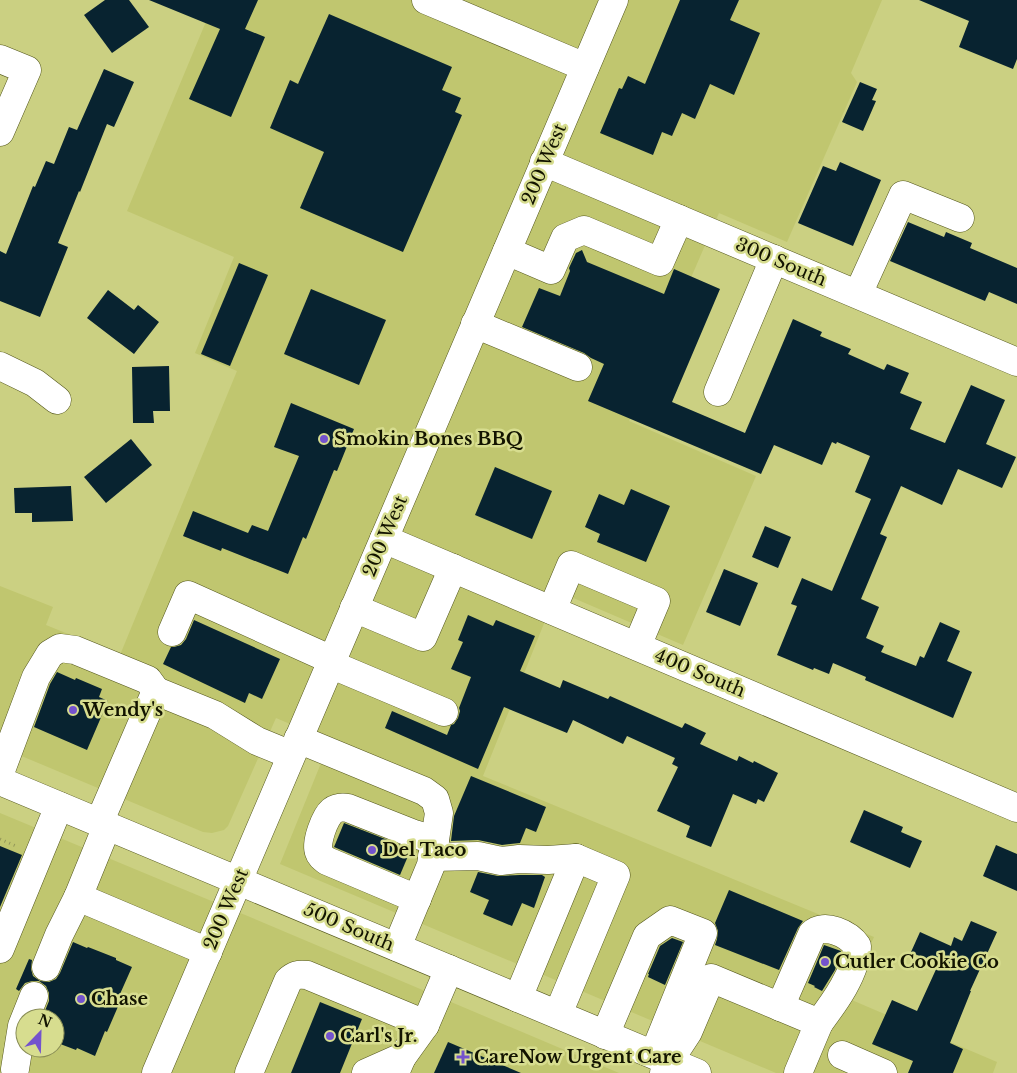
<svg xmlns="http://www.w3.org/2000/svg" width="1017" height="1073" font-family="'Libre Baskerville',serif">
  <rect width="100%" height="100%" fill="#cbd082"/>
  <g fill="#c0c66f" fill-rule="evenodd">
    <polygon points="215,0 882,0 851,73 857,82 787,242 719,213 629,421 756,476 683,645 557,591 483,776 874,937 847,998 997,1062 993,1073 776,1073 280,864 330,741 276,718 228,826 224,830 212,833 203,832 0,747 0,586 53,607 46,625 120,655 237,371 195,353 234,257 127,211"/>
    <path d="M 0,813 L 257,920 L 619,1073 L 0,1073 ZM 25,1018 L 55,1018 L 55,1048 L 25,1048 Z"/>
  </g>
  <g fill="#082330">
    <polygon points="105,0 129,0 149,27 112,53 84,15"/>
    <polygon points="149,0 258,0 245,29 265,37 231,117 189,99 220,29"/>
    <polygon points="680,0 739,0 730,20 760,33 734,95 710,84 695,119 682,113 672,136 662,132 653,155 600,133 619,88 622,89 628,76 645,84"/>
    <polygon points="919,0 1017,0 1017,59 1013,69 959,47 969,21"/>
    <polygon points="329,14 452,67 442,90 461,98 455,112 462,115 403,252 300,208 324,152 270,128 290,80 298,84"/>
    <polygon points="104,69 134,82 114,127 107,124 80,192 79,191 58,243 68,247 40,317 0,301 0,251 6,254 33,186 35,187 46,161 54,164 69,127 77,130"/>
    <polygon points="860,82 877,89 872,100 876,101 863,131 842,122"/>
    <polygon points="840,162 881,180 853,246 798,223 823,166 836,171"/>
    <polygon points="908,222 944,237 946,232 972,243 970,248 1017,268 1017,304 989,292 985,301 890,261"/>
    <polygon points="582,250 587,262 664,294 674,269 720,289 672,402 745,433 793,319 822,332 820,336 851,349 848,354 884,370 887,364 909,373 900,393 922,402 910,429 945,443 971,385 1005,400 986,444 1016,457 1002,488 958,469 942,505 901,486 880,534 887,537 861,599 879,607 866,638 884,646 881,652 916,666 920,656 924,658 940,622 960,631 947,661 972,672 953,718 865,680 866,677 833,663 829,674 814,668 813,670 777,655 797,606 791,604 802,578 832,591 871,499 855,492 870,456 837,442 836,444 832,442 822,465 774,445 761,474 588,401 604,364 591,358 584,353 522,327 539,288 560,296 570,271 569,268 576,253"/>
    <polygon points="239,263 268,275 230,366 201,354"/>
    <polygon points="311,289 386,320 359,385 284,354"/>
    <polygon points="108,290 134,310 138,305 159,322 134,354 87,318"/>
    <polygon points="169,366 170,411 153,411 154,423 133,423 132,367"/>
    <polygon points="291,403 354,429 337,471 334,470 306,539 303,537 288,574 222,548 221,551 183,536 193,511 248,533 252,525 268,531 299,456 274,447"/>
    <polygon points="131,439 152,465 106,503 84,477"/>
    <polygon points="495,467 552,491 532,539 475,515"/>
    <polygon points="71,486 73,521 32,522 32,513 15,513 14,488"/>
    <polygon points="631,489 670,506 646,562 597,542 600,534 585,527 599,494 624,505"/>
    <polygon points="765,526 791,537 778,568 752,557"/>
    <polygon points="724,569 758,583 740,626 706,612"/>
    <polygon points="468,615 493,626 496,620 535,636 520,671 560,688 563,680 608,699 610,696 682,728 685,723 706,733 700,744 737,761 739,756 753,763 754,761 778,773 764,802 758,799 756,804 733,794 711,847 686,837 690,826 657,811 678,767 672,764 675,758 627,736 623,744 573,720 567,733 504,707 478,769 385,728 392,711 447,735 451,725 454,724 458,718 460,711 459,708 471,677 451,669 463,642 458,640"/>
    <polygon points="194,620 280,659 262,699 249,693 245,703 163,664 171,647 174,647 181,645 186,639"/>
    <polygon points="57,672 75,680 76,678 102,689 99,697 108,701 87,750 34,727 50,684"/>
    <polygon points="471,776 546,807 536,832 526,828 520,843 502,845 478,840 451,841 454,816"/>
    <polygon points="864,810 903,827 901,832 922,841 910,868 850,842"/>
    <polygon points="344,823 411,849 400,875 334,847"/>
    <polygon points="996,845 1017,854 1017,891 983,876"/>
    <polygon points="0,846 22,855 0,907"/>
    <polygon points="478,872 498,876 520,875 542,875 545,877 534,908 522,903 512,926 483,914 489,900 470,892"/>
    <polygon points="729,890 803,921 798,928 779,970 715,945 717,939 718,931 715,923"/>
    <polygon points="971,921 997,932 970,991 971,991 950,1043 963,1049 953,1073 908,1073 913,1061 872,1044 892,1000 917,1011 938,965 911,952 920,932 951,946 954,937 962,941"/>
    <polygon points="672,938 683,942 665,985 648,977 649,974 648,974 660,946"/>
    <polygon points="73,942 87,948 88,947 116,958 116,960 132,967 120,994 123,995 107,1032 105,1031 95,1056 77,1048 76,1050 55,1042 55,1018 42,1018 49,1001 49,993 46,986 39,981 32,981 25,983 19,991 16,989 29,959 32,960 31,969 33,976 40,981 49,982 56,979 60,973"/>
    <polygon points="824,945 841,951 835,970 822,991 814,987 815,986 808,983"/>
    <polygon points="320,1002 362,1019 340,1073 291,1073"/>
    <polygon points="448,1042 521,1073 434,1073"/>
  </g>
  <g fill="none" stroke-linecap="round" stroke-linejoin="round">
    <g stroke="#54571c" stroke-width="29">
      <g id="minor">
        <polyline points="426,0 585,67"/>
        <polyline points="0,59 27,70 0,132"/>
        <polyline points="544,162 1017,362"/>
        <polyline points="507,251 551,270 565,238 584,230 660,262 679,219"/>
        <polyline points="858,294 903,195 960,218"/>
        <polyline points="475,324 578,367"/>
        <polyline points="0,366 35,383 57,400"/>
        <polyline points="718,392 774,259"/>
        <polyline points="384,539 1017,808"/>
        <polyline points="354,608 423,637 453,568"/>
        <polyline points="552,610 571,565 656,601 637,646"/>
        <polyline points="172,632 188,595 332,660"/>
        <polyline points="330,664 444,712"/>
        <polyline points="298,739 424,791 435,799 439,813 435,840 431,865 397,947"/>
        <polyline points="0,773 36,677 50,654 60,648 75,650 148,680 156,691"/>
        <polyline points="99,823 156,691 215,715 257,741 291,755"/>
        <polyline points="107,826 78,897 208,952"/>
        <polyline points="432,857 478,856 501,861 519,859 548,860 576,858"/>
        <path d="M 417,899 L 327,861 C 323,858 320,856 319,852 C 315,843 325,817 332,811 C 337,807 342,807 348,808 L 414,834 L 435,840"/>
        <polyline points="0,949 59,806"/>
        <polyline points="46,967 59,935 78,897"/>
        <polyline points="518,998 576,858 616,875 558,1014"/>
        <path d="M 780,1007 L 812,934 C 824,922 849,934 857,946 C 857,972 834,1003 819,1023"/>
        <polyline points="605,1035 647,936 670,920 703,933 654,1054"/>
        <polyline points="842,1055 883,1073"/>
        <polyline points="15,1069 22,1026 34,996"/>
        <path d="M 249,1073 L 288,981 C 294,975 298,974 307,975 L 425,1024 L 425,1025"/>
        <polyline points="366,1073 402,1057"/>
        <polyline points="395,1073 402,1057 425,1025 449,969"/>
        <polyline points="664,1073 669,1061 688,1032 711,978 819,1023 798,1073"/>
      </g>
    </g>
    <g stroke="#54571c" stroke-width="29">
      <g id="major">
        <polyline points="0,781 697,1073"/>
        <polyline points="156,1073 614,0"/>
      </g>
    </g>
    <polyline stroke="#919559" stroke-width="3" stroke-dasharray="1 4" stroke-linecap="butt" points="0,839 16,846"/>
    <use href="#minor" stroke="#fff" stroke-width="28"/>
    <use href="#major" stroke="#fff" stroke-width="28"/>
  </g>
  <g fill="#7453cd" stroke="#d7dd8f" stroke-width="2">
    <circle cx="324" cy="439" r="5"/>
    <circle cx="73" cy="710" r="5"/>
    <circle cx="372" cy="850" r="5"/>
    <circle cx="825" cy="962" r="5"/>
    <circle cx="81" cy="999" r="5"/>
    <circle cx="330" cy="1036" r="5"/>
    <path d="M460.5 1049.5h5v5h5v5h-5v5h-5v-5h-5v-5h5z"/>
  </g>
  <g text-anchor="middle" stroke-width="5" stroke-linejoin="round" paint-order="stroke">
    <g font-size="18" fill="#131400" stroke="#d7dd8f">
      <text transform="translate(544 164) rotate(-67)" y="6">200 West</text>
      <text transform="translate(781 262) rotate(23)" y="6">300 South</text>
      <text transform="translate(385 536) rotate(-67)" y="6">200 West</text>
      <text transform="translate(700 673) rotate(23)" y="6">400 South</text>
      <text transform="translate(226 909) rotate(-67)" y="6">200 West</text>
      <text transform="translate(349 927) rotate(23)" y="6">500 South</text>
    </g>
    <g font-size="18" font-weight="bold" fill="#131400" stroke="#d7dd8f" text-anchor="start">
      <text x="334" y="445">Smokin Bones BBQ</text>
      <text x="83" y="716">Wendy's</text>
      <text x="382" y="856">Del Taco</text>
      <text x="835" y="968">Cutler Cookie Co</text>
      <text x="91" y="1005">Chase</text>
      <text x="340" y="1042">Carl's Jr.</text>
      <text x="474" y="1063">CareNow Urgent Care</text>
    </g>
  </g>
  <g transform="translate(40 1033) rotate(23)"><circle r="24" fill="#d7dd8f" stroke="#898d56"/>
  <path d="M0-4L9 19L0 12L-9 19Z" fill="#7453cd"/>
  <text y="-8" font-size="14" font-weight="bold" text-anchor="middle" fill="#131400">N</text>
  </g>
</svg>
